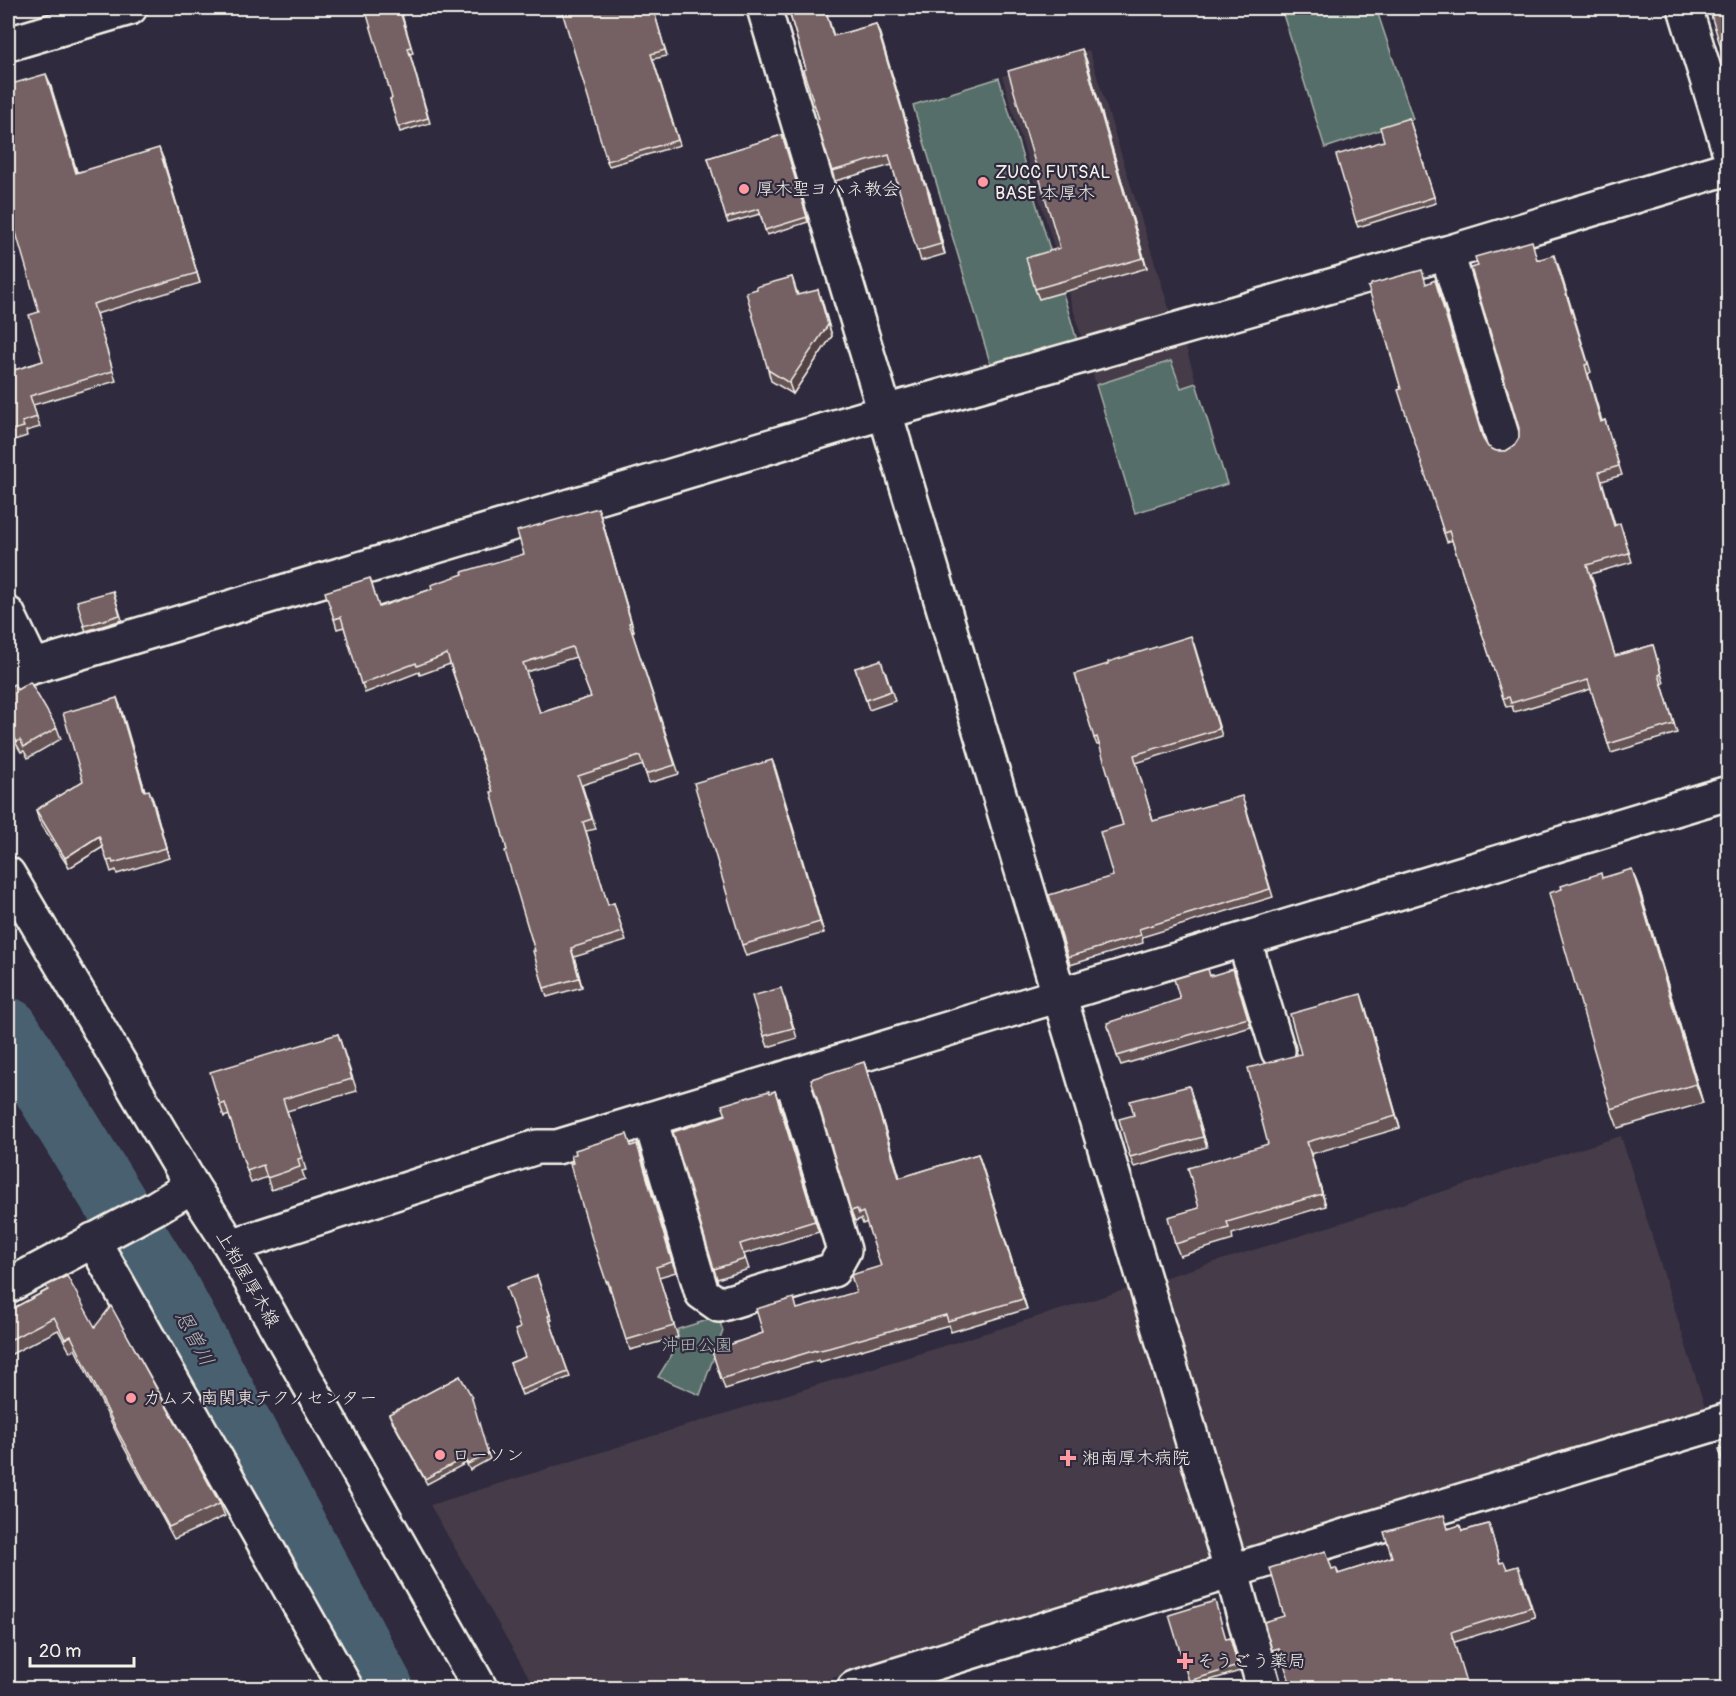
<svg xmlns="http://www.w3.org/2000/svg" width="1736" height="1696" font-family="Pangolin,'Klee One',sans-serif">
  <rect width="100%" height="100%" fill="#2f2a3d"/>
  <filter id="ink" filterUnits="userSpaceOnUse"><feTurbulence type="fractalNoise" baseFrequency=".0167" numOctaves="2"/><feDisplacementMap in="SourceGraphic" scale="12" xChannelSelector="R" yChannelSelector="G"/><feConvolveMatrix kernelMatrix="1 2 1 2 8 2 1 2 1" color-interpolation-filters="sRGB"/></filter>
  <g filter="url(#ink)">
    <g fill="#443a48">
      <polygon points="1089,50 1172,318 1184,341 1227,484 1135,513 1002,76"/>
      <polygon points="1621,1136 1706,1410 800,1688 535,1688 430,1505"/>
    </g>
    <g fill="#576e69" stroke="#a6b0a8" stroke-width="1.5">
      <polygon points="1281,8 1376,8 1413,119 1325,148"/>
      <polygon points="999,78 1078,344 992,369 913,105"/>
      <polygon points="1171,361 1181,388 1196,383 1227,484 1135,513 1096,385"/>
      <polygon points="718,1317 723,1331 700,1395 658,1377 676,1348 678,1329"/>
    </g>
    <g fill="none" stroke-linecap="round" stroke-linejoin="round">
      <polyline stroke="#496171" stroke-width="63" points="8,1029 167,1287 382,1688"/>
      <g stroke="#f4f1e8" stroke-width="38">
        <g id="minor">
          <polyline points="764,8 1232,1573 1264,1688"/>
          <polyline points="1685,8 1728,147"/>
          <polyline points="1447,253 1504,442"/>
          <polyline points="8,614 33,666"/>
          <polyline points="8,674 885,412 1447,253 1728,168"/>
          <polyline points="1244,940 1278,1051"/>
          <polyline points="650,1119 702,1293 719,1305 833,1270 844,1250 791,1076"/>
          <polyline points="93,1240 346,1688"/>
          <polyline points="231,1246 537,1147 557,1147 1728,793"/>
          <polyline points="854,1688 1345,1536 1728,1420"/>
        </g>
      </g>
      <g stroke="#f4f1e8" stroke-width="38">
        <g id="tertiary">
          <polyline points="8,44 130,8"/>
          <polyline points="8,1286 157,1207 192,1186"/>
        </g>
      </g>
      <g stroke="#f4f1e8" stroke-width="38">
        <polyline id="secondary" points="8,874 192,1186 231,1246 480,1688"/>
      </g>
      <use href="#minor" stroke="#2f2a3d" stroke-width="33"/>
      <use href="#tertiary" stroke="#2f2a3d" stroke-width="33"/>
      <use href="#secondary" stroke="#2f2a3d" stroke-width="33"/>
    </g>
    <g fill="#655355" stroke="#f4f1e8" stroke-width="1.5" fill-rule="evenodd">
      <polygon points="400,8 413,53 410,54 430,123 400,132 390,99 392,98"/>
      <polygon points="653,8 667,56 653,59 680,145 609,166 607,161"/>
      <polygon points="788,8 825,8 834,36 876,24 925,184 930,194 945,254 921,261 892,165 835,181 832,171 806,69"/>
      <polygon points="1086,59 1147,268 1039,299 1035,289 1060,248"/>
      <polygon points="46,74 77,172 163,158 200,283 96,314 116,381 33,405 40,427 26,431 27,436 8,442 8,372 43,361 39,312"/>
      <polygon points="1409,118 1436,203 1358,227 1356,222 1384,141"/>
      <polygon points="782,135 808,222 767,235 760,214 728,223 708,158"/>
      <polygon points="1538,259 1558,264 1591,372 1588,374 1602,421 1605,420 1622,475 1602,481 1615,525 1623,532 1632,562 1591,574 1615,656 1653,645 1664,683 1662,684 1677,733 1611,753 1591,689 1514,712 1512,706 1506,707 1452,540 1447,542 1444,533 1383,327 1381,327 1378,318 1426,283 1438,289 1484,441 1488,447 1496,451 1506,451 1514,446 1519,438"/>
      <polygon points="792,277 798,295 822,300 832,336 793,394 771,381 768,370 757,289"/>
      <path d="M 601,517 L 634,631 L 632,632 L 679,774 L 649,783 L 643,765 L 582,785 L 596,829 L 586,831 L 608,905 L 614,903 L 626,941 L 574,957 L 582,987 L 547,997 L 544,988 L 535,951 L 507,850 L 493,792 L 450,664 L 420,675 L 419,672 L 365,693 L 344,627 L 337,629 L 334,619 L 379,606 L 432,589 L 524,554 ZM 576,657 L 591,697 L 540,713 L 526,672 Z"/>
      <polygon points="113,591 122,620 86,631 84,626"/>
      <polygon points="1194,644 1222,736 1136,763 1153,821 1245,804 1273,897 1142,937 1143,943 1070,965 1068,957 1113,876 1123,825 1100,745 1097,745 1094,738"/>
      <polygon points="855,668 885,670 895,701 869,710"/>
      <polygon points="8,688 17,690 57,728 61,739 28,758 24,751 21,752 8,730"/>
      <polygon points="117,698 145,791 153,800 169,858 117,874 116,870 111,872 103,847 69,868 39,821 36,810 83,781"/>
      <polygon points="772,760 824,933 746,956 742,945"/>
      <polygon points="1602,878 1639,888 1703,1103 1618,1128 1611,1109"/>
      <polygon points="1210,975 1236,978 1251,1027 1121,1065 1117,1056 1180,999"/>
      <polygon points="785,999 797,1038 768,1047 764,1036"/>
      <polygon points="1365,1006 1400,1128 1311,1154 1326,1206 1232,1234 1233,1240 1180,1256 1175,1244 1199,1208 1268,1144 1301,1054"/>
      <polygon points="338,1034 357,1091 287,1111 306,1170 302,1171 305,1179 271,1190 267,1177 251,1183 229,1115 224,1117 220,1105"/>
      <polygon points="864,1062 900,1178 978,1154 1027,1309 951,1332 949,1325 833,1358 820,1362 819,1360 725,1389 712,1351 763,1333 856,1292 881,1266 867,1222 863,1224 861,1219 855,1221 851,1211"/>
      <polygon points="1189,1086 1207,1147 1134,1167 1130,1157 1134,1115"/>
      <polygon points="775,1091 819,1232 744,1254 749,1269 717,1279 714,1269 726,1115 770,1093"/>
      <polygon points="631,1146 641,1154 676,1272 659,1277 678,1337 630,1350 611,1291 610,1291 606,1281"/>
      <polygon points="537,1276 552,1320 550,1321 570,1377 522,1395 510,1363 525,1357 520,1328"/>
      <polygon points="47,1290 95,1327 220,1504 225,1516 174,1539 121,1442 75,1349 70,1352 58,1330 8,1356 8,1311"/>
      <polygon points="460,1376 490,1459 470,1470 466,1463 427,1484 391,1419 389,1414"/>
      <polygon points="1489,1524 1500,1563 1507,1569 1522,1576 1535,1617 1455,1642 1282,1659 1276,1661 1272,1650 1284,1616 1332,1569 1336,1568 1339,1574 1392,1557 1449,1528 1462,1531"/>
      <polygon points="1226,1639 1232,1643 1240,1671 1191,1686 1189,1681"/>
    </g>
    <g fill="#524345" stroke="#f4f1e8" stroke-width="1.5">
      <polygon points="876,24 880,34 928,194 924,184"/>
      <polygon points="1082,49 1086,59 1147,268 1143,258"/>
      <polygon points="46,74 50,83 80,182 76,173"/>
      <polygon points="159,148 163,158 200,283 197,273"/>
      <polygon points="926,184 930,194 945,254 941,244"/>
      <polygon points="1435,280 1438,289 1486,448 1483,439"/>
      <polygon points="818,290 832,336 793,394 789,383"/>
      <polygon points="598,508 601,517 634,631 631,622"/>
      <polygon points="117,698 121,708 148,801 144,791"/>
      <polygon points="772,760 776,770 824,933 820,922"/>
      <polygon points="149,790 153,800 169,858 166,848"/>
      <polygon points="99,836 103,847 69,868 65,858"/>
      <polygon points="1632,869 1639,888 1703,1103 1696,1084"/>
      <polygon points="571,948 574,957 582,987 579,978"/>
      <polygon points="1361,994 1365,1006 1400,1128 1396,1116"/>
      <polygon points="864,1062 868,1073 903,1188 899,1178"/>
      <polygon points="1189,1086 1192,1096 1207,1147 1203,1137"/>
      <polygon points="775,1091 779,1102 819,1232 815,1221"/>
      <polygon points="1307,1142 1311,1154 1326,1206 1322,1194"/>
      <polygon points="637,1144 641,1154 676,1272 672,1262"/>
      <polygon points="978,1154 982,1165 1027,1309 1023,1299"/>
    </g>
    <g fill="#756063" stroke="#f4f1e8" stroke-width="1.5" fill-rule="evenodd">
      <polygon points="365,8 399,8 411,47 408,48 428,118 398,127 390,99 392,98"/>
      <polygon points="561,8 653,8 665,50 651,54 678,140 607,161"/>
      <polygon points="788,8 825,8 833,36 876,24 924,184 926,184 941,244 917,251 889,155 832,171 816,120 819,119 803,70 806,69"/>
      <polygon points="1728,9 1728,71 1711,15"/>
      <polygon points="1082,49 1143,258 1035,289 1026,258 1060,248 1008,71"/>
      <polygon points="46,74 76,173 159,148 197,273 93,304 113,371 30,396 37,417 22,422 24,427 8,431 8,372 43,361 29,315 39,312 8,205 8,85"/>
      <polygon points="1409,118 1434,197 1356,222 1336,155 1384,141 1380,127"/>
      <polygon points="782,135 807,217 765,230 759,209 726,218 708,158"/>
      <polygon points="1532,241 1537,260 1554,255 1588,364 1585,365 1601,422 1605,420 1619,466 1599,472 1614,526 1620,523 1629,553 1587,565 1615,656 1653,645 1661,674 1659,675 1674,724 1608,744 1588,680 1511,703 1509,697 1503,698 1449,531 1444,533 1398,390 1401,389 1380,318 1378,318 1368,287 1371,286 1371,284 1422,270 1426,284 1435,280 1483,439 1488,447 1496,451 1506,451 1514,446 1519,438 1519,428 1471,268 1478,266 1475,257"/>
      <polygon points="792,277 797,295 818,290 828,325 789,383 768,370 746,292 757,289 756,287"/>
      <path d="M 598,508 L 631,622 L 629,623 L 675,765 L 646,774 L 640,756 L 578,776 L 592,819 L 583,822 L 608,905 L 614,903 L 623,932 L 571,948 L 579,978 L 544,988 L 533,951 L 535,951 L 505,851 L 507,850 L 491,792 L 493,792 L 447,654 L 417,666 L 416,663 L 361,684 L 341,617 L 334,619 L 325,592 L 370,578 L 379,607 L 432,589 L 431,585 L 463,574 L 462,572 L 524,554 L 517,531 ZM 572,647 L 591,697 L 540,713 L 523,663 Z"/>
      <polygon points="113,591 120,615 84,626 77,601"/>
      <polygon points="1191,636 1219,729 1134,755 1153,821 1242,796 1270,889 1139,929 1141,935 1068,957 1049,895 1113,876 1100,832 1123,825 1097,737 1094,738 1075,674 1108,664 1108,662"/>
      <polygon points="881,660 891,691 866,700 855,668"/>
      <polygon points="30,682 57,728 24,747 20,740 17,742 8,726 8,688 14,684 17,690"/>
      <polygon points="117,698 144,791 149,790 166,848 113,863 112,860 107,861 99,836 65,858 36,810 83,781 63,713"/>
      <polygon points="772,760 820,922 742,945 694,783"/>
      <polygon points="1632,869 1696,1084 1611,1109 1549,893 1562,889 1561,886 1601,873 1602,878"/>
      <polygon points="1208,969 1210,976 1233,969 1248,1018 1117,1056 1107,1023 1180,999 1174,979"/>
      <polygon points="781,988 793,1028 764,1036 752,996"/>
      <polygon points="1361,994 1396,1116 1307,1142 1322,1194 1227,1222 1229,1228 1175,1244 1168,1217 1199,1208 1188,1168 1268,1144 1248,1068 1301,1054 1290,1014"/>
      <polygon points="338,1034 352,1079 283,1099 302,1158 298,1159 300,1167 267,1178 263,1165 247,1171 225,1103 220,1105 210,1072"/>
      <polygon points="864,1062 899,1178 978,1154 1023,1299 948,1321 946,1315 829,1348 816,1351 816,1350 721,1379 712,1351 763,1333 756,1309 794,1298 797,1309 856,1292 851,1275 881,1266 863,1212 859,1214 857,1209 851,1211 811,1079"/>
      <polygon points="1189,1086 1203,1137 1130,1157 1119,1119 1134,1115 1130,1101"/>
      <polygon points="769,1091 770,1093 775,1091 815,1221 740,1244 745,1259 714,1269 673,1132 726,1115 722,1105"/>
      <polygon points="627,1134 631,1146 637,1144 672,1262 656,1267 674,1326 626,1340 608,1281 606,1281 592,1239 570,1164 573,1163 571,1155 576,1154 575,1150"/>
      <polygon points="67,1276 95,1327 111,1306 220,1504 169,1527 117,1430 71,1336 65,1339 54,1317 8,1341 8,1311 48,1290 46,1286"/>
      <polygon points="537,1276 550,1315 548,1316 568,1372 520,1390 510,1363 525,1357 515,1330 520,1328 506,1287"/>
      <polygon points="460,1376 471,1395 488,1454 468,1464 464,1458 425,1479 389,1414"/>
      <polygon points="1728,1446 1728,1478 1719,1449"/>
      <polygon points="1444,1515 1448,1529 1460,1525 1462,1531 1489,1524 1500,1563 1504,1562 1507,1569 1518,1566 1531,1607 1451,1632 1468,1689 1292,1689 1279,1648 1272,1650 1264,1622 1284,1616 1270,1568 1326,1551 1332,1569 1336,1568 1338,1574 1392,1557 1384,1532"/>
      <polygon points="1215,1601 1226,1639 1230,1638 1238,1666 1189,1681 1169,1615"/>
    </g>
  </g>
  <g fill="#ff9aa2" stroke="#2f2a3d" stroke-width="2">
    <circle cx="983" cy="182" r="6"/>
    <circle cx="744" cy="189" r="6"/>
    <circle cx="131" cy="1398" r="6"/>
    <circle cx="440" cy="1455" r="6"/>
    <path d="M1065 1449h6v6h6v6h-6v6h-6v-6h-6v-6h6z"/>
    <path d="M1182 1652h6v6h6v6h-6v6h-6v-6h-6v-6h6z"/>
  </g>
  <g text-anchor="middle" stroke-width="4.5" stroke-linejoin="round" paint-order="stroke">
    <g font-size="18" fill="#f4f1e8" stroke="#2f2a3d" text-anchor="start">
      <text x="995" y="178">ZUCC FUTSAL<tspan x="995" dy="21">BASE 本厚木</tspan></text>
      <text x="756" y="195">厚木聖ヨハネ教会</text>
      <text x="143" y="1404">カムス 南関東テクノセンター</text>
      <text x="452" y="1461">ローソン</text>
      <text x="1082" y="1464">湘南厚木病院</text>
      <text x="1197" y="1667">そうごう薬局</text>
    </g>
    <g font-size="18" fill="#f4f1e8" stroke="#2f2a3d">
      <text transform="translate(248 1279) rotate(60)" y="6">上粕屋厚木線</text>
    </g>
    <g font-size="18" fill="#adb6af" stroke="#2f2a3d">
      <text x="697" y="1351">沖田公園</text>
    </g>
    <g font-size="20" font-style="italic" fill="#b0b7b8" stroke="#2f2a3d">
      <text transform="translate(195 1338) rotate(62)" y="7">恩曽川</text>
    </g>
  </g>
  <rect width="1736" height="1696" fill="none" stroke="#2f2a3d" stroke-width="30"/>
  <rect x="15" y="15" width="1706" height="1666" fill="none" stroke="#f4f1e8" stroke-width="2" filter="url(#ink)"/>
  <path d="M30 1657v9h104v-9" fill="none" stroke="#f4f1e8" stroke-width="3"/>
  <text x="39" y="1657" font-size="18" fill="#f4f1e8" stroke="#2f2a3d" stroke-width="4.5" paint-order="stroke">20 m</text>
</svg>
